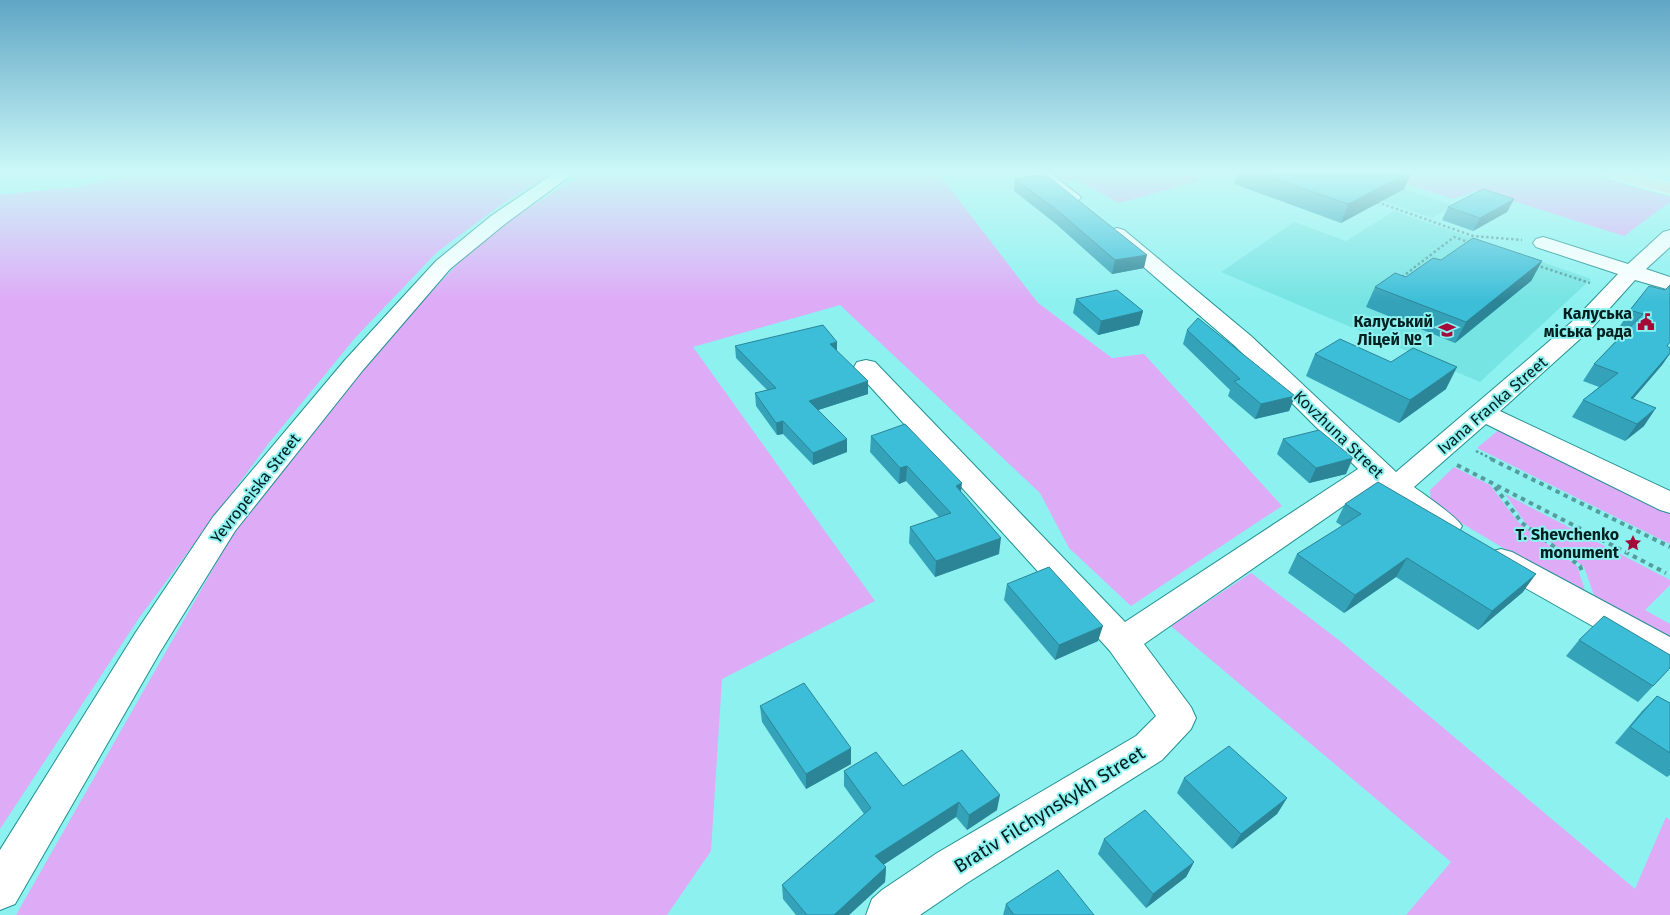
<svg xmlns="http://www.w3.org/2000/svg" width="1670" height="915" font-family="'Fira Sans',sans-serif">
  <rect width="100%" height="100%" fill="#8df1f0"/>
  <g fill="#75e4e3">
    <polygon points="1305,173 1357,173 1454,206 1432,218"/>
    <polygon points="1394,211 1591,279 1480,382 1221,272 1294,222 1346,241"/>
  </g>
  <g fill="#deabf7">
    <polygon points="133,173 552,173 502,204 437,252 355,338 268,444 139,618 0,829 0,195 78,187"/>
    <polygon points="584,173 938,173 1038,303 1112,358 1144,354 1282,506 1131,606 1069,548 1040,493 840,305 693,347 875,601 722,679 711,851 667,915 16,915 234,532 398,327 465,256 505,223"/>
    <polygon points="1055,173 1095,173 1083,178 1104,173 1187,173 1202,180 1119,203 1077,180 1061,179"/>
    <polygon points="1373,173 1586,173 1670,197 1670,202 1624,236 1478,190 1453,199"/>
    <polygon points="1501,428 1670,510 1670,544 1477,448"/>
    <polygon points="1454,467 1490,485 1518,522 1577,566 1586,594 1532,565 1431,505 1430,490"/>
    <polygon points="1505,494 1670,580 1670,585 1645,610 1670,624 1670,639 1595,598 1584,567 1526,524"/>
    <polygon points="1251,573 1340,641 1635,889 1666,817 1670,820 1670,915 1406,915 1451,862 1171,626"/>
  </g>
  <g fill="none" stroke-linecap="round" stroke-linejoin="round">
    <g stroke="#209090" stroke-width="2">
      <g id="minor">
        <polygon points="554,173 574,173 505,224 450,269 363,370 235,531 160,652 15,904 0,910 0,850 136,632 213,517 345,360 436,261 491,216"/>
        <polygon points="1030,173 1050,173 1081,197 1078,201 1072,202 1066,201"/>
        <path d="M 1117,228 L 1124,230 L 1251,336 L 1396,472 L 1574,320 L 1618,274 L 1536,247 L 1533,243 L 1536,239 L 1543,237 L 1550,239 L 1628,264 L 1663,232 L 1670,230 L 1670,247 L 1646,269 L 1670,277 L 1670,290 L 1635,280 L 1590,330 L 1500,411 L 1670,491 L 1670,513 L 1660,510 L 1486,424 L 1414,487 C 1426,496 1456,516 1462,526 L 1458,533 C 1454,534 1450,536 1446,536 C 1425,534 1391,498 1375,484 L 1144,644 L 1191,707 L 1196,718 L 1191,729 L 1162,760 L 967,883 L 920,915 L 866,915 L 872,899 L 882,890 L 937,853 L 1136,736 L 1156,716 L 1110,651 L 857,372 L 854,367 L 857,362 L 866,360 L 875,362 L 1125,622 L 1358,469 L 1235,346 L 1110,238 L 1107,234 L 1110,230 Z"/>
        <polygon points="1501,549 1512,552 1670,637 1670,667 1658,663 1490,568 1485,560 1490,552"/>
      </g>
    </g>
    <g stroke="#fff" stroke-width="2">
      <polygon id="major" points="1604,173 1632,173 1670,183 1670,194 1607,177"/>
    </g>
    <g stroke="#559d9d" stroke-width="2.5" stroke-dasharray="2.5 2.5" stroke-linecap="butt">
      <polyline points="1377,202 1473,236 1522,240"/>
      <polyline points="1536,265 1590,283"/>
      <polyline points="1402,277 1454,237 1471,243"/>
      <polyline points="1476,451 1494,460"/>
    </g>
    <g stroke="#559d9d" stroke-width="4" stroke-dasharray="4.5 4.5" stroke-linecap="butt">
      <polyline points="1491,459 1670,547"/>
      <polyline points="1457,465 1666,573"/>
      <polyline points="1495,487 1522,523 1580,566 1583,574"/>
    </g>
    <use href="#minor" fill="#fff" fill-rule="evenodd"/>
    <use href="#major" fill="#fccbcf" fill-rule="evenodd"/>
  </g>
  <g fill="#34a3ba">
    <polygon points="1237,173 1411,173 1404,189 1341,223 1234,184"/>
    <polygon points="1015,179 1144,268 1112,274 1056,224 1014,191"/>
    <polygon points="1514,199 1507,212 1473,231 1442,220 1448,207"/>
    <polygon points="1441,260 1542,261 1531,281 1455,343 1366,307 1375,287 1406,277"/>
    <polygon points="1649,286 1667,347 1670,348 1670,354 1662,365 1633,399 1644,426 1625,441 1572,417 1583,400 1599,387 1583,381 1594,364 1628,328 1620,326 1630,310"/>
    <polygon points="1076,299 1143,311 1139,325 1098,335 1073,313"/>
    <polygon points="1187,330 1295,396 1289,411 1255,419 1228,396 1230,390 1183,344"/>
    <polygon points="837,342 837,351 868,394 818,410 847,452 813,465 783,434 777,435 756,406 755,393 767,390 736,358 735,346"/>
    <polygon points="1315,354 1446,389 1399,423 1306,376"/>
    <polygon points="871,436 961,492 999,554 935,577 909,543 910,527 939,517 906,481 899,484 870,452"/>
    <polygon points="1283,439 1346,474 1309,483 1277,454"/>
    <polygon points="1345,504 1523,592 1478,630 1396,577 1344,613 1288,573 1297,554 1342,526 1336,522"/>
    <polygon points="1007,584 1098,641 1055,660 1004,600"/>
    <polygon points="1579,640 1670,668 1638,702 1566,656"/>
    <polygon points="1657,696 1670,703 1670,775 1667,777 1615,743 1642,711"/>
    <polygon points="760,706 851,764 806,789 762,722"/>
    <polygon points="844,771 903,786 997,810 967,830 956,817 883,865 886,867 885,882 849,915 796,915 783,899 782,885 864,814 844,786"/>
    <polygon points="1184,778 1287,798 1277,814 1232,849 1177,793"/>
    <polygon points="1104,839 1194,862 1186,877 1146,908 1098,854"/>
    <polygon points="1006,904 1094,915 1003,915"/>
  </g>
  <g fill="#2b8597">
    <polygon points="1408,173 1411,173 1404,189 1341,223 1348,204"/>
    <polygon points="1514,199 1507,212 1473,231 1480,218"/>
    <polygon points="1147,255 1144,268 1112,274 1115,260"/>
    <polygon points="1542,261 1531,281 1455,343 1466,322"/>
    <polygon points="1143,311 1139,325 1098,335 1101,321"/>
    <polygon points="837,342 837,354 830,344"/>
    <polygon points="1670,353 1662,365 1619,415 1631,398"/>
    <polygon points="1457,367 1446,389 1399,423 1410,400"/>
    <polygon points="868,381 868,394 809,413 809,401"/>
    <polygon points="1295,396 1289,411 1255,419 1261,404"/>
    <polygon points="1656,408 1644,426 1625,441 1637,424"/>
    <polygon points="783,421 783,434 777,435 776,423"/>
    <polygon points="847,439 847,452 813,465 813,453"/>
    <polygon points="1353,458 1346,474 1309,483 1316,468"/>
    <polygon points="907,466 906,481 899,484 900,468"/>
    <polygon points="962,483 960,499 956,486"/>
    <polygon points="1001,538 999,554 935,577 936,561"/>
    <polygon points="1407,558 1396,577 1344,613 1355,595"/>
    <polygon points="1536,574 1523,592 1478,630 1492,611"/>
    <polygon points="1103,626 1098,641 1055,660 1059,645"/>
    <polygon points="851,748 851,764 806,789 806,774"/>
    <polygon points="1000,795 997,810 967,830 969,815"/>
    <polygon points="1287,798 1277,814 1232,849 1241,834"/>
    <polygon points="959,802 956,817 874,871 875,856"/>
    <polygon points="1194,862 1186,877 1146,908 1153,894"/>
    <polygon points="886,867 885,882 849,915 834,915"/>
  </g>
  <g fill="#3dbed8" stroke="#2b8597">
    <polygon points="1259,173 1408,173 1348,204"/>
    <polygon points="1045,174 1147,255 1115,260 1058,211 1015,179"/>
    <polygon points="1483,189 1514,199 1480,218 1448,207"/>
    <polygon points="1473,238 1542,261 1466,322 1375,287 1395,273 1406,277 1433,258 1441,260"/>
    <polygon points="1670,285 1670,342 1667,346 1670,348 1670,353 1631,398 1656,408 1637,424 1583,400 1618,373 1594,364 1643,314 1630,310 1649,286 1665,290"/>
    <polygon points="1117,290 1143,311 1101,321 1076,299"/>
    <polygon points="1198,318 1295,396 1261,404 1234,381 1240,379 1187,330"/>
    <polygon points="823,325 837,342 830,344 868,381 809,401 847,439 813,453 783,421 776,423 755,393 776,388 735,346"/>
    <polygon points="1340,339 1391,362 1413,348 1457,367 1410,400 1315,354"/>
    <polygon points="905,424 962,483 956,486 1001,538 936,561 910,527 951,513 907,466 900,468 871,436"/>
    <polygon points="1319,430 1353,458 1316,468 1283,439"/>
    <polygon points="1378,482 1536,574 1492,611 1407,558 1355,595 1297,554 1361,514 1345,504"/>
    <polygon points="1049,567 1103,626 1059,645 1007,584"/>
    <polygon points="1604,616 1670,655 1670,668 1653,686 1579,640"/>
    <polygon points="804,683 851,748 806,774 760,706"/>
    <polygon points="1657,696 1670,703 1670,753 1630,727"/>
    <polygon points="1229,746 1287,798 1241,834 1184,778"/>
    <polygon points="962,750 1000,795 969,815 959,802 875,856 886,867 834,915 807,915 782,885 871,808 844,771 876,752 903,786"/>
    <polygon points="1145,810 1194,862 1153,894 1104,839"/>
    <polygon points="1058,870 1094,915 1014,915 1006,904"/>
  </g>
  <linearGradient id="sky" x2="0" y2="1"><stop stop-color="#60a6c5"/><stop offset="0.57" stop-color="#ccf9f8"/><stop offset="1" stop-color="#ccf9f8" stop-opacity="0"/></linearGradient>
  <rect width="1670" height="301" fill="url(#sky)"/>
  <defs>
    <g id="civic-bare" transform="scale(1.35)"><path d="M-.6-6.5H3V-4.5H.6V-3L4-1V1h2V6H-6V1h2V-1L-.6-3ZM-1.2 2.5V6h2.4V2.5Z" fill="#a50b38" stroke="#8df1f0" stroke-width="2.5" paint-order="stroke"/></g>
    <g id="school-bare" transform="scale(1.35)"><path d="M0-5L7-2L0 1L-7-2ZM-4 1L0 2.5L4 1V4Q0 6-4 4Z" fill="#a50b38" stroke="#8df1f0" stroke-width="2.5" paint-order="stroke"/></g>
    <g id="sight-bare" transform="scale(1.35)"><path d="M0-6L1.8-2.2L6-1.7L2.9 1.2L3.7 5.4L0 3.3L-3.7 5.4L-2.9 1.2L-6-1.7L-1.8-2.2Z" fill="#a50b38" stroke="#8df1f0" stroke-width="2.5" paint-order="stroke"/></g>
  </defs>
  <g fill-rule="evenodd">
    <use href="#civic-bare" x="1646" y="322"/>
    <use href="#school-bare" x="1447" y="330"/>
    <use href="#sight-bare" x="1633" y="543"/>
  </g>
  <g text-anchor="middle" stroke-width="4" stroke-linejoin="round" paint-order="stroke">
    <g font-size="16" font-weight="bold" fill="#001f1f" stroke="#8df1f0" text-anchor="end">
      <text x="1632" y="319">Калуська<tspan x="1632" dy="18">міська рада</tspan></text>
      <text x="1433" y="327">Калуський<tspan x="1433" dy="18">Ліцей № 1</tspan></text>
      <text x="1619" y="540">T. Shevchenko<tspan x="1619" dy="18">monument</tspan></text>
    </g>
    <g font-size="16" fill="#001f1f" stroke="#8df1f0">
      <text transform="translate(1492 405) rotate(-41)" y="6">Ivana Franka Street</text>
      <text transform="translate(1339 434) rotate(44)" y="6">Kovzhuna Street</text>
      <text transform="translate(255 488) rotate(-52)" y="6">Yevropeiska Street</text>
    </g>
    <g font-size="19" fill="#001f1f" stroke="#8df1f0">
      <text transform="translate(1049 809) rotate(-32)" y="7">Brativ Filchynskykh Street</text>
    </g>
  </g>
</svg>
